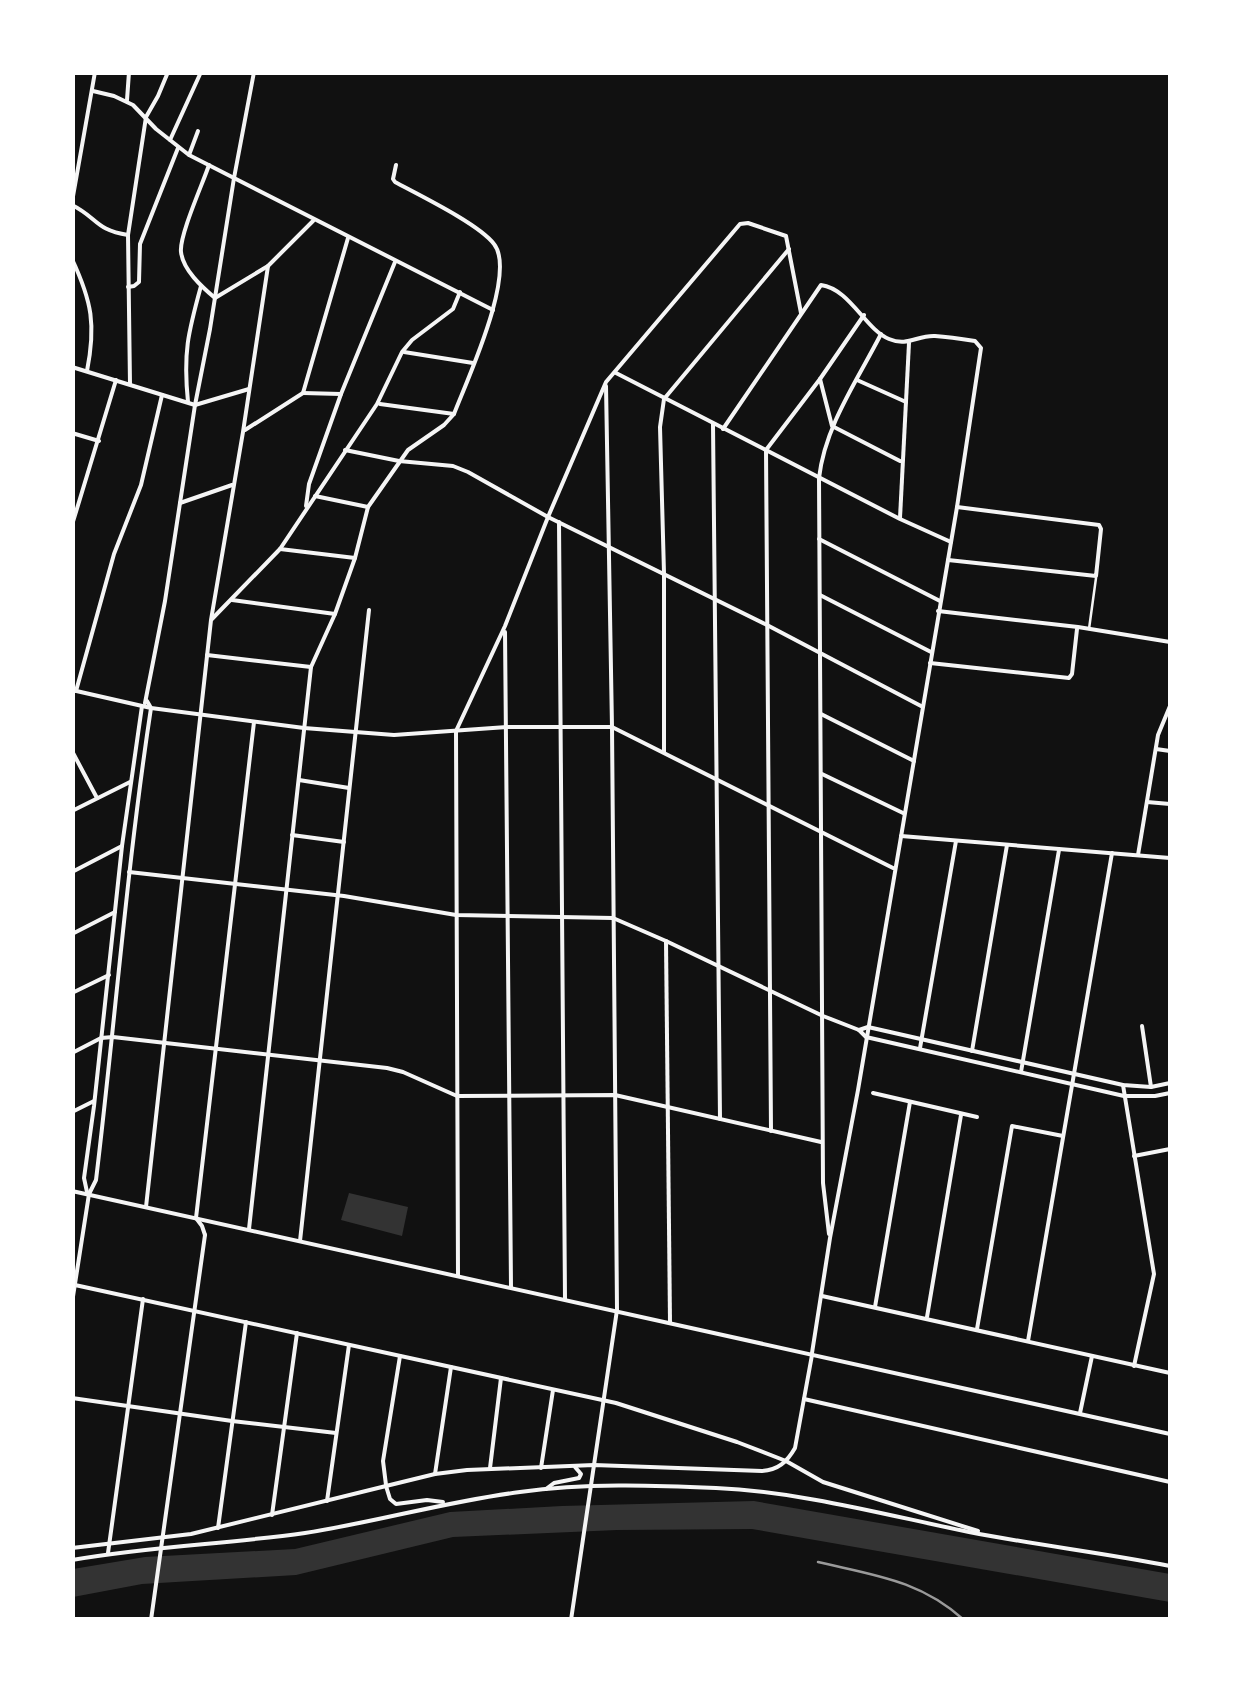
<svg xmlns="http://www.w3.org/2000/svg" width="1243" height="1692" font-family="'DM Sans',sans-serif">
  <rect width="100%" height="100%" fill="#111"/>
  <g fill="#333">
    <polygon points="349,1193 408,1207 402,1236 341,1220"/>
    <polygon points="754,1501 1170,1574 1170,1602 752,1529 617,1530 453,1537 296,1575 142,1584 73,1597 73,1569 145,1557 295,1549 450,1512 562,1506"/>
  </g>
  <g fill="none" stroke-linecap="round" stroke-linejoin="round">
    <polyline stroke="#f5f5f5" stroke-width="2.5" points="1089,629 1096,578"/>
    <g stroke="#f5f5f5" stroke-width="4">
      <polyline points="93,91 114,96 133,105 156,129 189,155 493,310"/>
      <polyline points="127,100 129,72"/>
      <polyline points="170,140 201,72"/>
      <polyline points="189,155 198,131"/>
      <path d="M 209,165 C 203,183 179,236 181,252 C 183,270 202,287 215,298 L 268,266 L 313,221"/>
      <polyline points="72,202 95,72"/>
      <path d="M 72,205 C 98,218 95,230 128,235"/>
      <path d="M 72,259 C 92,302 96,325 87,371"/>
      <polyline points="128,287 134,286 139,282 140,244 178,148"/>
      <polyline points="404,352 473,363"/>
      <polyline points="72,367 195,405 249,389"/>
      <polyline points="616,373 900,519 951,542"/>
      <polyline points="820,379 832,426 900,461"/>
      <polyline points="857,380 906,402"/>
      <polyline points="130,384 128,235 146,117 158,96 168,72"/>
      <polyline points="303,393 341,394"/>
      <path d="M 188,402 C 183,353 188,333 201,286"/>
      <polyline points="380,404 454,414"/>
      <polyline points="713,424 720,1119"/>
      <path d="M 723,429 L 821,285 C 850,289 865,329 889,339 C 908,347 917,335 935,336 C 948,337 962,339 975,341 L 981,348 L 957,507 L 858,1090 L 830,1238 L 812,1353"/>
      <polyline points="245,430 303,393 348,238"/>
      <polyline points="72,433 99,441"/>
      <polyline points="345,450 399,461 453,466 468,472 548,517 767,625 921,706"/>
      <polyline points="315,496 368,507"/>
      <polyline points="180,503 232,485"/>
      <polyline points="306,506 309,484 341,394 395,262"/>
      <polyline points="900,518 909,343"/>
      <polyline points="559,522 565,1299"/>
      <polyline points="72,525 116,380"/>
      <polyline points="819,539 940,601"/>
      <polyline points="280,549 355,558"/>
      <polyline points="948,560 1096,576 1101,529 1099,525 957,507"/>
      <polyline points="820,595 931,652"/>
      <polyline points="232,600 335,614"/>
      <polyline points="938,611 1078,627 1170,642"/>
      <polyline points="212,619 280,549 377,404 402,352 412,340 453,309 460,292"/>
      <polyline points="505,632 511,1287"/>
      <polyline points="207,655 311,667"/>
      <polyline points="930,663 1069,678 1072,674 1077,629"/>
      <polyline points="76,691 114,554 141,485 162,395"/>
      <polyline points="147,701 151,708 304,728 394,735 507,727 612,727 893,868"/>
      <polyline points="145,703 165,601 195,405 210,329 234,178 254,72"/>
      <polyline points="821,714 914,761"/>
      <polyline points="1156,749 1170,751"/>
      <polyline points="72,751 97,798"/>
      <polyline points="664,752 664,573 660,427 664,399 789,249"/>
      <polyline points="822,774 903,813"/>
      <polyline points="299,780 349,788"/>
      <polyline points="1147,802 1170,804"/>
      <polyline points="72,811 130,782"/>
      <polyline points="292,835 344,842"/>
      <polyline points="901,836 1170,858"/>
      <polyline points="1138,855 1158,735 1170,706"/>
      <polyline points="72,872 122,846"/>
      <polyline points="72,934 115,912"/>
      <polyline points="666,941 670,1322"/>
      <polyline points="72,993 109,975"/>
      <polyline points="1142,1026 1151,1087"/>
      <polyline points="920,1048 956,841"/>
      <polyline points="972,1051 1007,845"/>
      <polyline points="72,1053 101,1038 113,1037 387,1068 403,1072 457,1096 615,1095 821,1142"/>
      <polyline points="1021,1072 1059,850"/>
      <polyline points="1123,1085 1154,1274 1134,1366"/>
      <polyline points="873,1093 977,1117"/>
      <polyline points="72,1112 94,1101"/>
      <polyline points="771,1131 766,450 820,379 864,315"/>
      <polyline points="1134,1156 1170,1149"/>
      <polyline points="146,1207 211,620 243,432 268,266"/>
      <polyline points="196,1218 254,722"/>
      <path d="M 249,1229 L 311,667 L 335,614 L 355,558 L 368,507 L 408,450 L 444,425 L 454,414 C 467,380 517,273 494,244 C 479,224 419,195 395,182 L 393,179 L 396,165"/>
      <path d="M 829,1234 L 823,1183 L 819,478 C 825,426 857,381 881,334"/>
      <polyline points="300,1241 369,610"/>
      <polyline points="458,1276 456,731 505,626 548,517 606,382 740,224 748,223 786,236 801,313"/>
      <polyline points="822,1296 1170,1373"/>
      <polyline points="875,1307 910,1102"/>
      <polyline points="927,1317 961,1115"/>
      <polyline points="977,1329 1012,1126 1063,1136"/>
      <polyline points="1028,1341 1112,853"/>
      <polyline points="72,1398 232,1421 336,1433"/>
      <polyline points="804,1399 1170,1482"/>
      <polyline points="1080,1413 1092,1356"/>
      <polyline points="594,1465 617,1310 612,727 606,386"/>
      <polyline points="490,1468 501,1378"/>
      <polyline points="541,1468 553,1390"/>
      <polyline points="435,1474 451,1367"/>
      <polyline points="386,1485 383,1461 400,1356"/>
      <polyline points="327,1501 349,1345"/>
      <polyline points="272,1515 297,1333"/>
      <polyline points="218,1528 246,1322"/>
      <polyline points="108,1553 143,1299"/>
    </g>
    <g stroke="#f5f5f5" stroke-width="4">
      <path d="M 72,690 L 151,708 C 127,865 115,1023 96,1180 L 89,1194 L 72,1303"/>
      <polyline points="129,872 344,896 456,915 613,918 666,941 823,1016 859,1030 866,1037 1124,1096 1155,1096 1170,1093"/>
      <polyline points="859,1030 868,1027 1123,1085 1151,1087 1170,1083"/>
      <polyline points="72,1191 1170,1434"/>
      <polyline points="87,1192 84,1178 94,1106 122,846 142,706"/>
      <polyline points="196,1218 202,1226 205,1235"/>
      <polyline points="75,1285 616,1403 737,1442 786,1461 823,1482 978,1531"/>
      <polyline points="386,1486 390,1499 396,1504 427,1500 443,1502"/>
      <polyline points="546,1489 554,1483 579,1478 581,1474 575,1467"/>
      <path d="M 72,1548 L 191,1534 L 386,1486 L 435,1474 L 467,1470 L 594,1465 L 762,1471 C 778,1470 787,1462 795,1448 L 812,1355"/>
      <path d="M 72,1560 C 150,1546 228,1544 305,1533 C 377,1522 448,1501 520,1492 C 585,1483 652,1485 716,1488 C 802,1492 886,1515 969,1532 C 1036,1545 1104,1553 1170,1566"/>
      <polyline points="151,1620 205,1235"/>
      <polyline points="571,1620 594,1465"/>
    </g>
    <path stroke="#9a9a9a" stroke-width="2.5" d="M 818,1562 C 873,1575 920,1580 964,1620"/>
  </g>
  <rect width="1243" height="1692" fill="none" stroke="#ffffff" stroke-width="150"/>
</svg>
